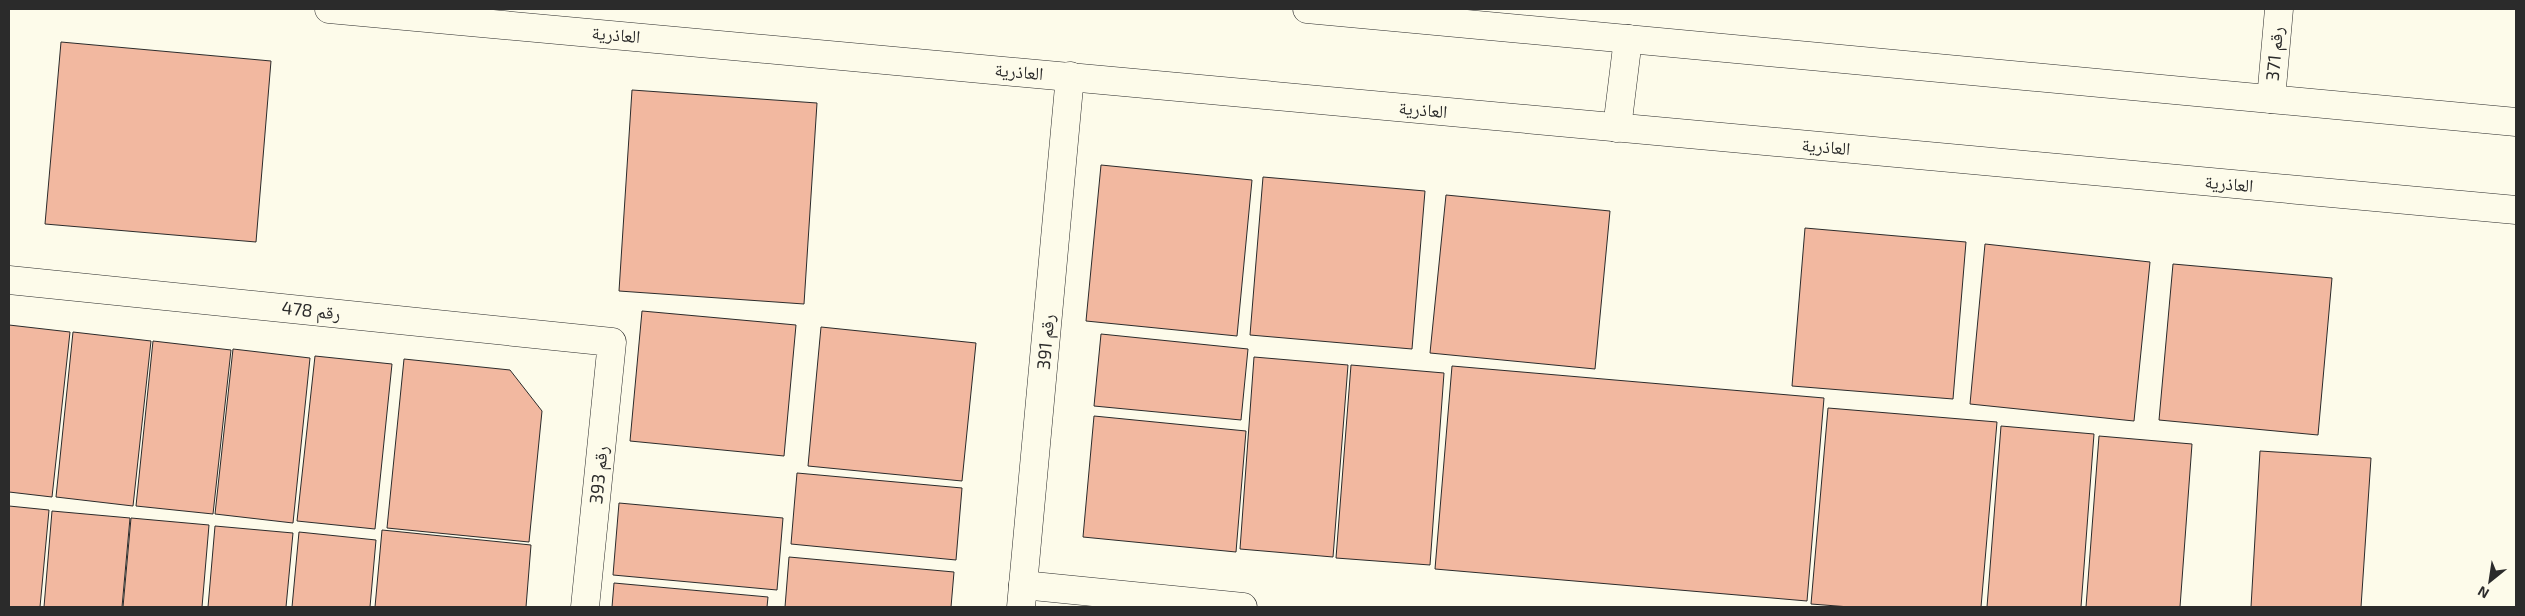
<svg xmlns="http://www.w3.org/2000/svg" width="2525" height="616" font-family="'Exo 2','Noto Naskh Arabic',sans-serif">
  <rect width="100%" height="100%" fill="#fdfbea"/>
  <g fill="#f2b8a0" stroke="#2b2b2b">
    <polygon points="61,42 271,61 256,242 45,224"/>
    <polygon points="632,90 817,103 804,304 619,291"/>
    <polygon points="1101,165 1252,180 1237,336 1086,321"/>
    <polygon points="1263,177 1425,191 1412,349 1250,335"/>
    <polygon points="1446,195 1610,211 1595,369 1430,353"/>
    <polygon points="1805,228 1966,242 1953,399 1792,386"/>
    <polygon points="1985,244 2150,262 2134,421 1970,404"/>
    <polygon points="2173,264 2332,278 2318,435 2159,420"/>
    <polygon points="642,311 796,325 784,456 630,441"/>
    <polygon points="9,325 70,332 52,497 9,492"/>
    <polygon points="821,327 976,343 962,481 808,466"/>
    <polygon points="73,332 151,341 133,506 56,497"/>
    <polygon points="1101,334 1248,349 1241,420 1094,406"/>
    <polygon points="153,341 231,350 213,514 136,506"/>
    <polygon points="233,349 310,358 293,523 215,514"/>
    <polygon points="315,356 392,364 375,529 297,521"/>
    <polygon points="1254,357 1348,365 1333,557 1240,549"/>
    <polygon points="404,359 510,370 542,411 529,542 387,528"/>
    <polygon points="1351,365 1444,373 1430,565 1336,558"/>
    <polygon points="1452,366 1824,398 1807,601 1435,569"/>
    <polygon points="1828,408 1997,422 1981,607 1850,607 1811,604"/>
    <polygon points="1094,416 1246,431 1236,552 1083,537"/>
    <polygon points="2001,426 2094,434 2081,607 1987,607"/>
    <polygon points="2099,436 2192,444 2180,607 2086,607"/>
    <polygon points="2260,451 2371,458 2361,607 2251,607"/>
    <polygon points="797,473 962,488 956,560 791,544"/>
    <polygon points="619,503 783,518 777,590 613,575"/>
    <polygon points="9,506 49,510 40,607 9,607"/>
    <polygon points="52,511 130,518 122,607 44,607"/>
    <polygon points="131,518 209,525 202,607 123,607"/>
    <polygon points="215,526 293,533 286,607 208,607"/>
    <polygon points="382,530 531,545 526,607 375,607"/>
    <polygon points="299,532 376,540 370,607 292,607"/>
    <polygon points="789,557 954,572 951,607 785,607"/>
    <polygon points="614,583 768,597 767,607 612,607"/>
  </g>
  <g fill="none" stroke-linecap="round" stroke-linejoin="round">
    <g stroke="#2b2b2b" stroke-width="29">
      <g id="minor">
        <polyline points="329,9 2516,210"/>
        <polyline points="1307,9 2516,122"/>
        <polyline points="2271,99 2279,9"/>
        <polyline points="1617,128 1628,39"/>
        <polyline points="9,280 612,342 585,607"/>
        <polyline points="1023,585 1243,607"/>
        <polyline points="1021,607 1070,76"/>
      </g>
    </g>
    <use href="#minor" stroke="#fdfbea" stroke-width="28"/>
  </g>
  <g text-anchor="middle" stroke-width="4" stroke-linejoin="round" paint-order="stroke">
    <g font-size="18" fill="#2b2b2b" stroke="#fdfbea">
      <text transform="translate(616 35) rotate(5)" y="6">العاذرية</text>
      <text transform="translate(2275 54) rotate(-85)" y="6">رقم 371</text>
      <text transform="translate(1019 72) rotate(5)" y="6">العاذرية</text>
      <text transform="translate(1423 110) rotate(5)" y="6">العاذرية</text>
      <text transform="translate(1826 147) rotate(5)" y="6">العاذرية</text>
      <text transform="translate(2229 184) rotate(5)" y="6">العاذرية</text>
      <text transform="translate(311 311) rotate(6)" y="6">رقم 478</text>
      <text transform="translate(1046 342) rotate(-85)" y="6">رقم 391</text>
      <text transform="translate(599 475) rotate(-84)" y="6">رقم 393</text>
    </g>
  </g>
  <rect width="2525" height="616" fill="none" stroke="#2b2b2b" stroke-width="20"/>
  <g transform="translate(2490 581) rotate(210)" stroke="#fdfbea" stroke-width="4" paint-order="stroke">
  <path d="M0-4L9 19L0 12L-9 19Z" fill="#2b2b2b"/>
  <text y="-8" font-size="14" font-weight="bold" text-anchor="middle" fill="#2b2b2b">N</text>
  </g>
</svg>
